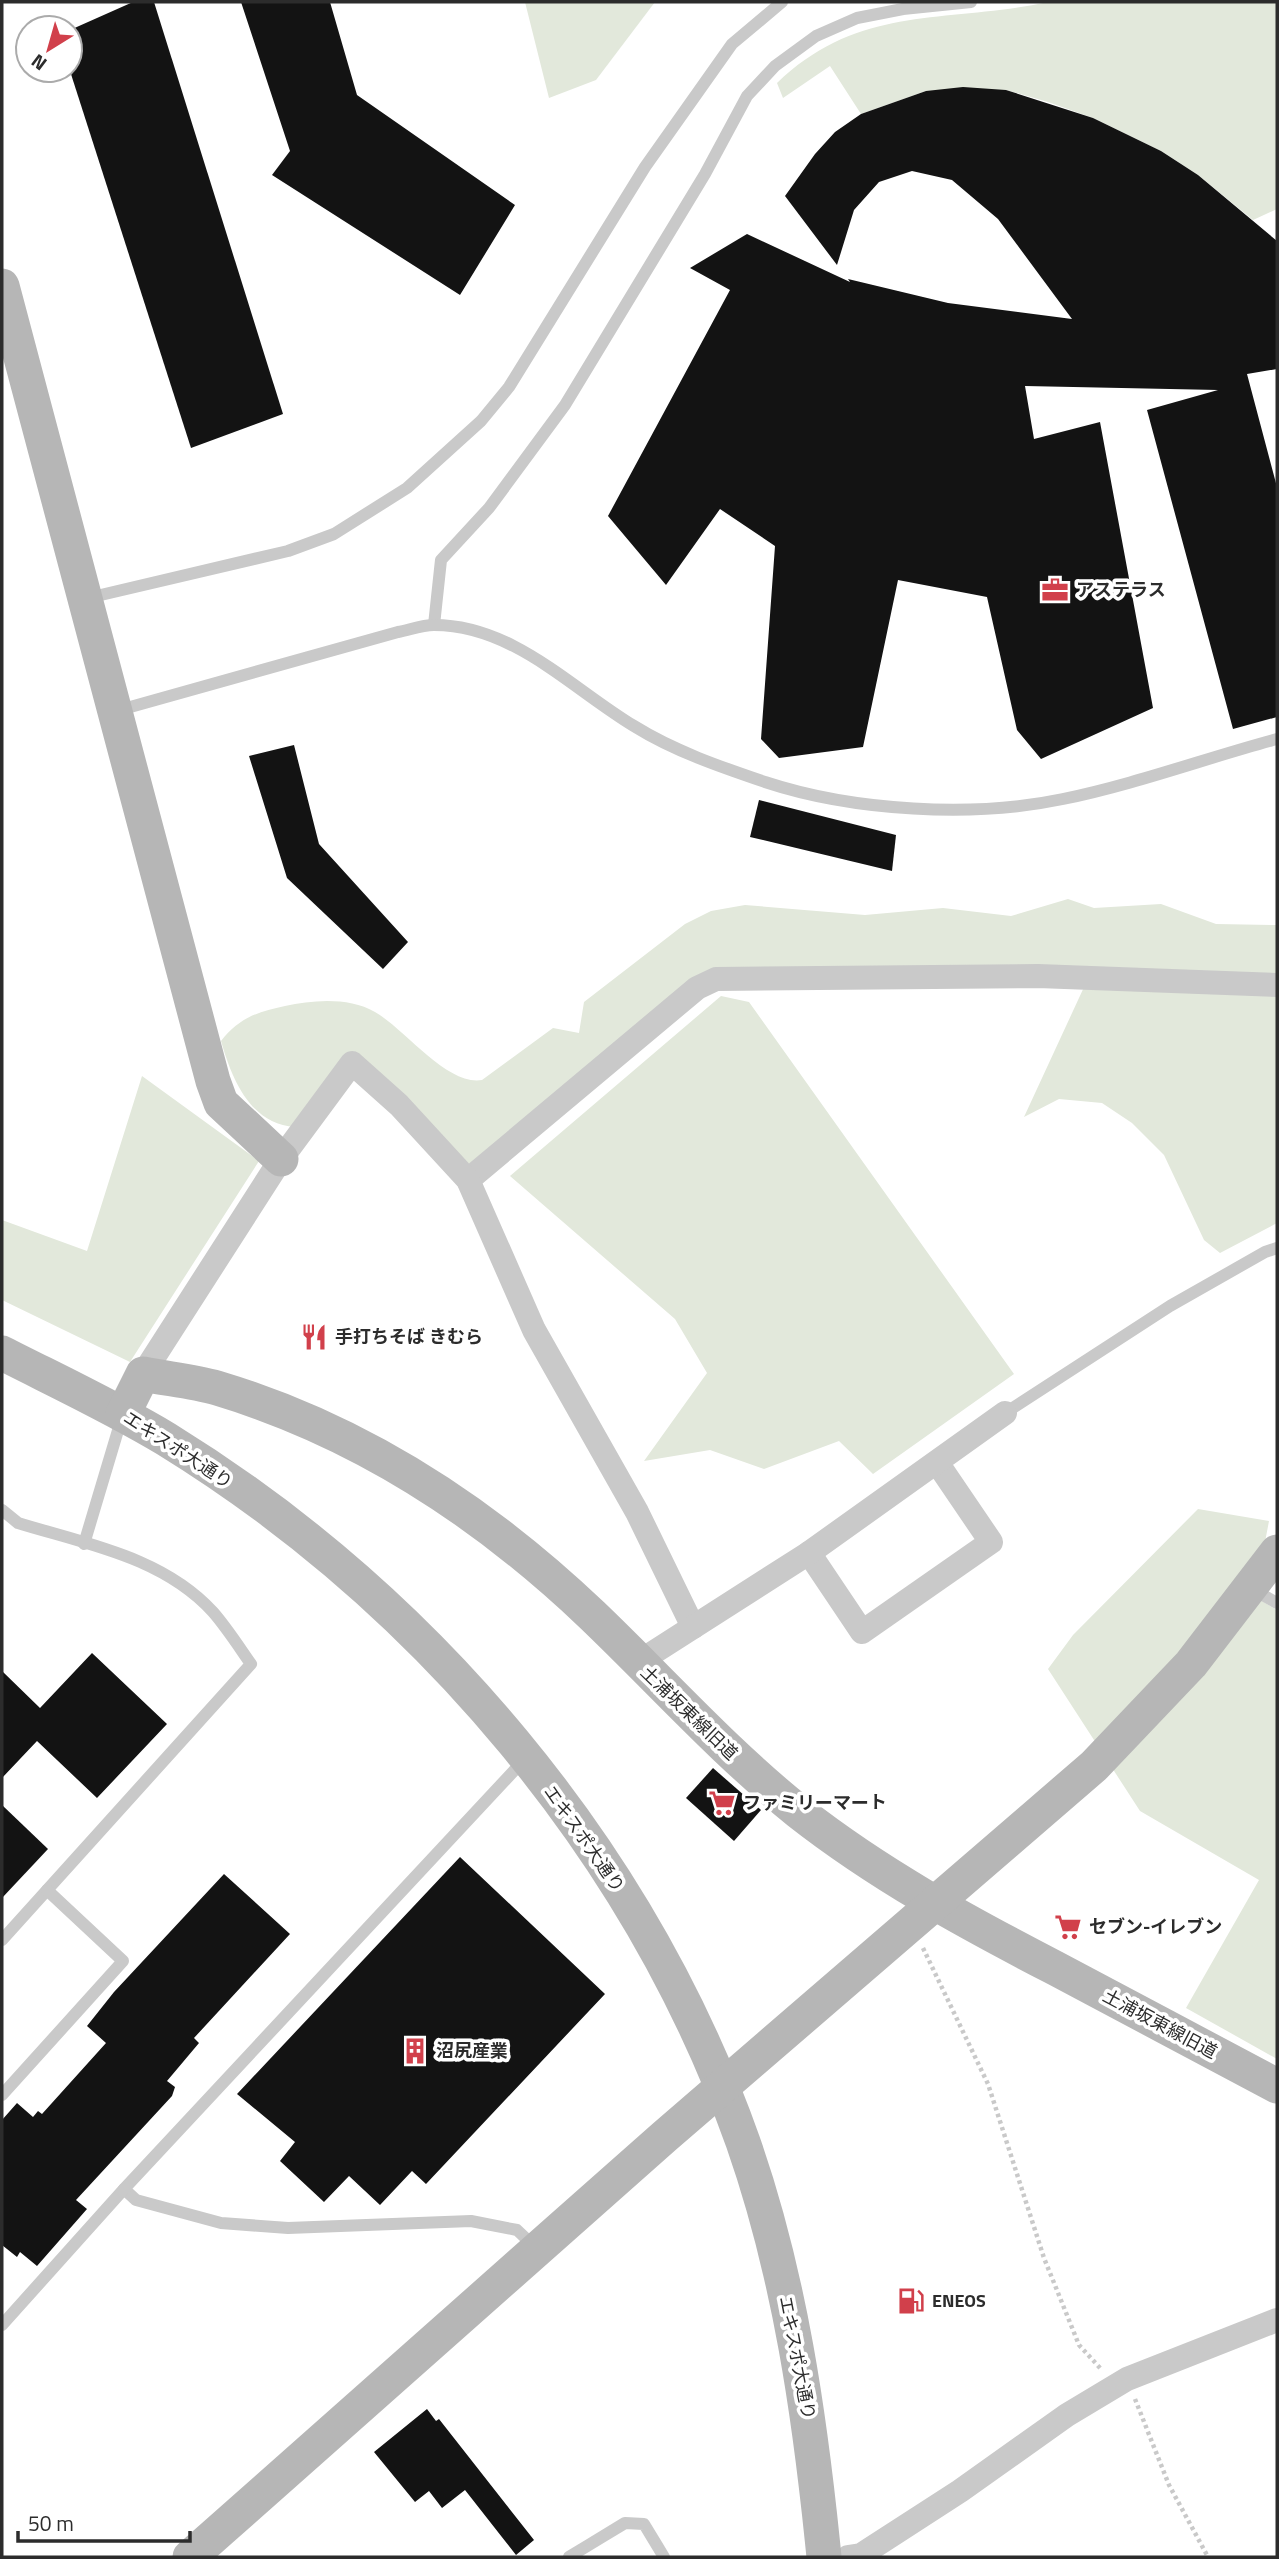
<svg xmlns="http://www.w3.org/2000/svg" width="1279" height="2559" font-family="'Titillium Web','Noto Sans JP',sans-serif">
  <rect width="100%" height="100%" fill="#fff"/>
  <g fill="#e2e8db">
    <polygon points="525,2 655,2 596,80 549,98"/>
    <path d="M 1048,2 L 1277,2 L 1277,209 L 1253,220 L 1198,175 L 1161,151 L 1093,118 L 1048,102 L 1006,90 L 926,91 L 861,114 L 830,66 L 783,98 L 777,83 C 860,3 947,24 1048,2 Z"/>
    <path d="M 1068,899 L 1094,908 L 1161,904 L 1216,924 L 1277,925 L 1277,1223 L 1220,1253 L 1204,1240 L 1164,1155 L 1132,1123 L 1102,1103 L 1059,1099 L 1024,1117 L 1091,972 L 716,971 L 476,1164 L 465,1163 L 351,1052 L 295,1127 C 250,1124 232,1079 221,1041 C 239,1018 257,1012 285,1006 C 313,1000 349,997 375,1012 C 405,1029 447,1086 482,1080 L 553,1028 L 579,1033 L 584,1002 L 685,924 L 711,911 L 745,905 L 865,915 L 943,908 L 1011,916 Z"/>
    <polygon points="721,996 749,1002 1014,1374 873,1474 839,1441 764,1469 710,1450 644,1461 707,1373 675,1319 510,1176"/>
    <polygon points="142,1076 259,1161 130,1362 2,1300 2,1220 87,1251"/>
    <polygon points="1198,1509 1269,1521 1265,1542 1234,1585 1277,1610 1277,2059 1186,2008 1259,1880 1140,1811 1048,1669 1073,1635"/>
  </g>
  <g fill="#131313">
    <polygon points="133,2 154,2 283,414 191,448 70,71 70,30"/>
    <polygon points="241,2 330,2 357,95 515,205 460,295 272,175 290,151"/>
    <polygon points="963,87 1006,90 1093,118 1161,151 1198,175 1277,241 1277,369 1247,374 1277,487 1277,717 1233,729 1147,410 1218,390 1025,386 1034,439 1100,422 1153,708 1041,759 1017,730 987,597 898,580 863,747 779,758 761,739 775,546 720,509 666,585 608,516 730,290 690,268 747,234 850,282 848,279 948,303 1072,319 998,219 952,180 912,171 879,182 854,210 837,265 785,196 815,154 835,132 861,114 926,91"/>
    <polygon points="294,745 319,844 408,942 383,969 287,878 249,756"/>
    <polygon points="759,800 896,835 892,871 750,837"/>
    <polygon points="92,1653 167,1724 97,1798 37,1741 2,1778 2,1671 40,1708"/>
    <polygon points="713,1768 761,1810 734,1841 686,1798"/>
    <polygon points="2,1805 48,1849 2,1898"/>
    <polygon points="460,1857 605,1994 426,2184 412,2171 380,2205 349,2176 324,2202 280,2161 295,2142 237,2094"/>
    <polygon points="224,1874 290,1934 194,2038 199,2043 167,2081 175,2087 172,2096 76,2200 87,2209 37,2266 20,2252 17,2257 2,2245 2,2120 17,2103 33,2117 38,2111 42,2114 106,2043 87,2026 114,1992"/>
    <polygon points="427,2409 436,2421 439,2419 534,2540 516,2555 465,2490 442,2508 429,2491 415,2502 374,2452"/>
  </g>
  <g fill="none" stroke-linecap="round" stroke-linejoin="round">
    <g stroke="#c9c9c9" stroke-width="4.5" stroke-dasharray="3.5 3.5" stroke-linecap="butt">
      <polyline points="923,1948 988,2084 1044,2258 1079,2345 1101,2369"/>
      <polyline points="1135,2399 1169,2485 1208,2557"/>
    </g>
    <g stroke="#c9c9c9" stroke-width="12">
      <polyline points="88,598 288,551 334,534 407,488 481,421 509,387 645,167 732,44 782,2"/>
      <polyline points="434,625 441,560 489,508 565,405 705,174 747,96 775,66 816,36 857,18 903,9 971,2"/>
      <path d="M 116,711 L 398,632 C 409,630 422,625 434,625 C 513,625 571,688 634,726 C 674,751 721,767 765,782 C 853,811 973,818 1063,799 C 1136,784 1206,758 1277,739"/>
      <polyline points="1005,1413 1170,1306 1265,1252 1277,1248"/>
      <path d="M 2,1510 L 18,1523 C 86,1544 163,1557 213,1612 C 227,1628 239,1647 251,1664 L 2,1940"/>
      <polyline points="84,1544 122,1417"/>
      <polyline points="1250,1588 1277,1603"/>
      <polyline points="2,2095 123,1961 47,1890"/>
      <polyline points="124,2189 136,2200 221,2223 288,2228 471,2221 517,2230 535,2247"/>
      <polyline points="2,2325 124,2189 524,1760"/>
      <polyline points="569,2557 625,2523 644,2524 664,2557"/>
    </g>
    <g stroke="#c9c9c9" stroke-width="24">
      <polyline points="468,1180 697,988 716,979 1038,976 1277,985"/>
      <polyline points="143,1374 281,1159 352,1063 399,1105 468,1180 534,1330 637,1512 693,1627"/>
      <polyline points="809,1553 862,1632 991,1542 938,1464"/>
      <polyline points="637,1663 809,1553 1005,1413"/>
      <polyline points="848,2557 861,2555 960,2491 1067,2415 1127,2379 1277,2320"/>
    </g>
    <g stroke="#b6b6b6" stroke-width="35">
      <polyline points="2,286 213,1081 221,1103 281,1159"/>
      <path d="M 2,1353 C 57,1381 113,1407 166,1439 C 427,1600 640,1852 743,2142 C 790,2276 810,2416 824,2557"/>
      <path d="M 123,1414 L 143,1374 C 168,1379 193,1381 217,1388 C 360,1431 485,1513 592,1615 C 661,1681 724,1752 799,1812 C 878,1874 966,1922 1055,1968 C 1129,2007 1203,2047 1277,2086"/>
      <polyline points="190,2557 664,2137 1094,1766 1191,1664 1277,1552"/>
    </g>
  </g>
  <defs>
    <g id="office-bare" transform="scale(2.1)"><path d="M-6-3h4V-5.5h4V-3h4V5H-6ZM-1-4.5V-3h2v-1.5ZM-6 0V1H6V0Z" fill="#d1404b" stroke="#fff" stroke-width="2.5" paint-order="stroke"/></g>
    <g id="restaurant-bare" transform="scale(2.1)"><path d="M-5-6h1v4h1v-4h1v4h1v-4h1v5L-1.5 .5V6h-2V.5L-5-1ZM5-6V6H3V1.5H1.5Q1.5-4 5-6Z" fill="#d1404b" stroke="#fff" stroke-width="2.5" paint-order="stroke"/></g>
    <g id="supermarket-bare" transform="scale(2.1)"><path d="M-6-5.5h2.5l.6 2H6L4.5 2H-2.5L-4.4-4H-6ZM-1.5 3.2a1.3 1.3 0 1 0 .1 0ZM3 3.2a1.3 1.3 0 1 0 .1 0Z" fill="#d1404b" stroke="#fff" stroke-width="2.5" paint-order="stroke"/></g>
    <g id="building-bare" transform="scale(2.1)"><path d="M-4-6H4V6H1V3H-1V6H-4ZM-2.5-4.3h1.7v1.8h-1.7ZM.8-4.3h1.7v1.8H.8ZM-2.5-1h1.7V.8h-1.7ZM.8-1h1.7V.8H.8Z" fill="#d1404b" stroke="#fff" stroke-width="2.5" paint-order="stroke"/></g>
    <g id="fuel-bare" transform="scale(2.1)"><path d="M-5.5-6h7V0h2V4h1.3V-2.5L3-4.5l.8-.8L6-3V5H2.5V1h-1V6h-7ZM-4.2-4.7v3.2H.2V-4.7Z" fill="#d1404b" stroke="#fff" stroke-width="2.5" paint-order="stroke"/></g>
  </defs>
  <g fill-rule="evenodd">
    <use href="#office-bare" x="1055" y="590"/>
    <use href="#restaurant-bare" x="314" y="1337"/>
    <use href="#supermarket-bare" x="722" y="1803"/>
    <use href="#supermarket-bare" x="1068" y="1927"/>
    <use href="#building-bare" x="415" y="2051"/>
    <use href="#fuel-bare" x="911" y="2301"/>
  </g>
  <g text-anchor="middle" stroke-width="7" stroke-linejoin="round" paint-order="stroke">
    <g font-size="18" font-weight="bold" fill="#2c2c2c" stroke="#fff" text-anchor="start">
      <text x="1076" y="596">アステラス</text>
      <text x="335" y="1343">手打ちそば きむら</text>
      <text x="743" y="1809">ファミリーマート</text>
      <text x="1089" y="1933">セブン-イレブン</text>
      <text x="436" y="2057">沼尻産業</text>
      <text x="932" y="2307">ENEOS</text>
    </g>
    <g font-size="18" fill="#2c2c2c" stroke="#fff">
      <text transform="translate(178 1450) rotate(33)" y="6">エキスポ大通り</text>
      <text transform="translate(689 1713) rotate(44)" y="6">土浦坂東線旧道</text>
      <text transform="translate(584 1839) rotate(55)" y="6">エキスポ大通り</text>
      <text transform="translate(1160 2024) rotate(28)" y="6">土浦坂東線旧道</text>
      <text transform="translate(797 2358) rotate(79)" y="6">エキスポ大通り</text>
    </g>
  </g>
  <rect width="1279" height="2559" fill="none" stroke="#2c2c2c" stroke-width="7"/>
  <g transform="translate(49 49) rotate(217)"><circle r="33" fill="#ffffff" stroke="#ababab" stroke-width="2"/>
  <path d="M0-5L12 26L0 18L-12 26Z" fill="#d1404b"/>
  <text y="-10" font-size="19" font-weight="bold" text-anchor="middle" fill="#2c2c2c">N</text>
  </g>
  <path d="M18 2531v10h172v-10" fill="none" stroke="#2c2c2c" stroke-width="3.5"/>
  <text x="28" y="2531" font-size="21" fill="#2c2c2c" stroke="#ffffff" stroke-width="5" paint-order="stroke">50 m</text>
</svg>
